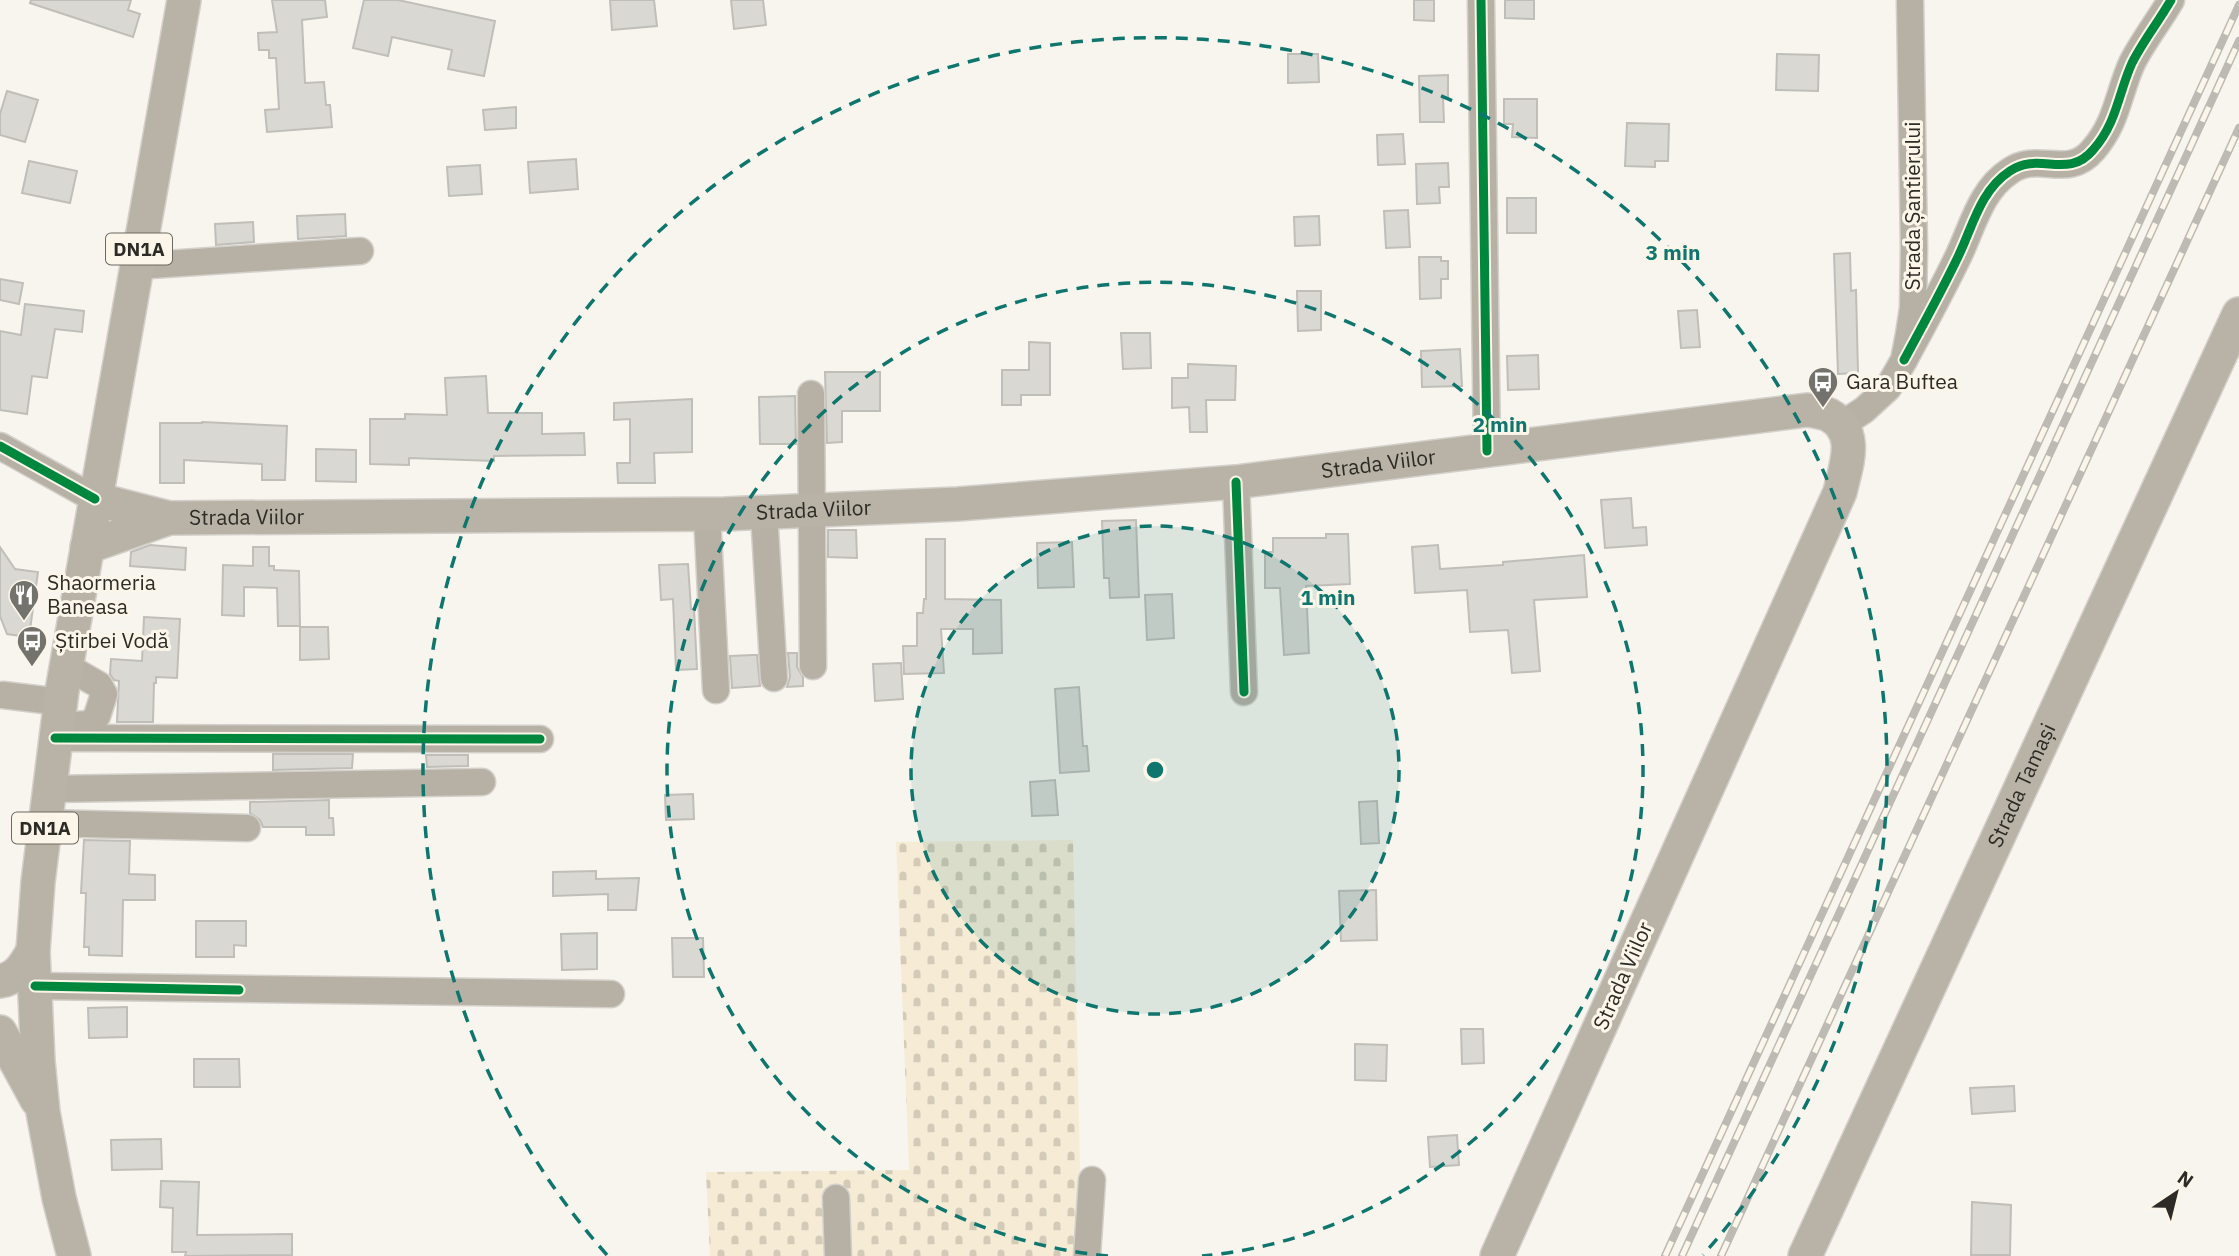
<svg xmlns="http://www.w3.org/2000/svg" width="2239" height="1256" font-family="'IBM Plex Sans',sans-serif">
  <defs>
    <pattern id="cemetery-stones" width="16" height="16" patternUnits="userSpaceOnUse" patternTransform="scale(1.75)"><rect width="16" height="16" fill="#f6ecd6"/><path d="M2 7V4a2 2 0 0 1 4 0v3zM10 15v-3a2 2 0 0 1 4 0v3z" fill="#d3cbb8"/></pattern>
  </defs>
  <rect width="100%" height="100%" fill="#f8f5ee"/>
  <polygon fill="url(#cemetery-stones)" points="1073,840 1080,1171 1075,1256 710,1256 706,1172 909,1170 896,842"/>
  <g fill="#dad8d2" stroke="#c0beb9" stroke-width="2">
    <polygon points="31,0 131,0 128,10 140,14 133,37 30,3"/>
    <polygon points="272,0 325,0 327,17 302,20 305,83 324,82 326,105 330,105 332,127 267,132 265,110 279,109 276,58 269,58 269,50 259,50 258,33 277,32"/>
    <polygon points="364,0 398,0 495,21 484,76 448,69 452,50 392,37 388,56 353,48"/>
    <polygon points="610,0 654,0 657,26 612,30"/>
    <polygon points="731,0 763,0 766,25 734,29"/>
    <polygon points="1414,0 1434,0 1434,21 1414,20"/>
    <polygon points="1505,0 1534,0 1534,19 1505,18"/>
    <polygon points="1288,54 1318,54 1319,82 1288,83"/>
    <polygon points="1777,54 1819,55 1818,91 1776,90"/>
    <polygon points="1448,75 1448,97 1443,97 1444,122 1420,122 1419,76"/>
    <polygon points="7,91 38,100 25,142 0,135 0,114"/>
    <polygon points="1504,99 1537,99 1537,138 1512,137 1513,124 1504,124"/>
    <polygon points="516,107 516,128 485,130 483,110"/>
    <polygon points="1627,123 1669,124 1668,161 1655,161 1655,167 1625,166"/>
    <polygon points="1403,134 1405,164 1378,165 1377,135"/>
    <polygon points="576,159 578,189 530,193 528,162"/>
    <polygon points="29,161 77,171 70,203 22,193"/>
    <polygon points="1448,163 1449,187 1439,187 1440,203 1417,204 1416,164"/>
    <polygon points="480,165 482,194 449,196 447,167"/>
    <rect x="1507" y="198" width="29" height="35"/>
    <polygon points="1408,210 1410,247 1386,248 1384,211"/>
    <polygon points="345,214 346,236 298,239 297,216"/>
    <polygon points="1319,216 1320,245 1295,246 1294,217"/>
    <polygon points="253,222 254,242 216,245 215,224"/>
    <polygon points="1850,253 1851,291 1856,290 1858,373 1838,374 1834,254"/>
    <polygon points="1419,257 1441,257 1441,261 1448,261 1448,279 1441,279 1441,298 1420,299"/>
    <polygon points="0,279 23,283 19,304 0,300"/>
    <polygon points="1297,291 1321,291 1321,330 1298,331"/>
    <polygon points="25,304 84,311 82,332 55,329 47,378 32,376 27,414 0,410 0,331 21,335"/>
    <polygon points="1697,310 1700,347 1681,348 1678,311"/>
    <polygon points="1121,333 1150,333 1151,368 1123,369"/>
    <polygon points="1029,342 1050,343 1050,395 1021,395 1021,405 1002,405 1002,370 1029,370"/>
    <polygon points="1460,349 1462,386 1422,387 1421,351"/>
    <polygon points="1538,355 1539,389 1508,390 1507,356"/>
    <polygon points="1188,364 1236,366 1235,400 1206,400 1207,432 1190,432 1189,407 1172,408 1172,378 1188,378"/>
    <polygon points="825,372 880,372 880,411 842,411 842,442 827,443"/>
    <polygon points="486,376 488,413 542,413 542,434 584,433 585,455 494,456 494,461 409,458 409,465 370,464 370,419 405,419 405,414 447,415 445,378"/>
    <polygon points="795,396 796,444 760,444 759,397"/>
    <polygon points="692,399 692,452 654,453 655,483 618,483 617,463 630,463 630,419 614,420 614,403"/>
    <polygon points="202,422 287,426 285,480 262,480 262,464 184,460 184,483 160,483 160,423 202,423"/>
    <polygon points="316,449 356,450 356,482 316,481"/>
    <polygon points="1631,498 1633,528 1646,527 1647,545 1605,548 1601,500"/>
    <polygon points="1136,520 1139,597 1110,598 1109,578 1104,578 1102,521"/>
    <polygon points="828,530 856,530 857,558 828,557"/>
    <polygon points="1326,534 1348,534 1350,584 1306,586 1309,653 1284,655 1280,588 1265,588 1265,552 1273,552 1273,538 1326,538"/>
    <polygon points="926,539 945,539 945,599 1001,600 1002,653 973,654 973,629 941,629 944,673 904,674 903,646 917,646 917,613 923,613 924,599 926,599"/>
    <polygon points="1072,542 1074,587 1038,588 1037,543"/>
    <polygon points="150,545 186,548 185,570 130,566 131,552"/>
    <polygon points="1438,545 1440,569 1503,565 1503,562 1584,555 1587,597 1534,600 1540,671 1512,673 1508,630 1470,632 1467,590 1415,593 1412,547"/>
    <polygon points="0,547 15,569 38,572 29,637 7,634 0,616"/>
    <polygon points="253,547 269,547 269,566 274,566 274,570 299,571 300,626 278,626 277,588 244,587 244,616 222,615 223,565 253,566"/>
    <polygon points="688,564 691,609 694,609 697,669 676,670 673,599 661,600 659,565"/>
    <polygon points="1172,594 1174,638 1147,640 1145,595"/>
    <polygon points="144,617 180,619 177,678 156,677 156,683 154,683 153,722 117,722 119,681 114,680 110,674 111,659 142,661"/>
    <polygon points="300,627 328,627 329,659 300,660"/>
    <polygon points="788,653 797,653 797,667 803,677 803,686 787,687 790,677"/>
    <polygon points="753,655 757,655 760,686 732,688 730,656"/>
    <polygon points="901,663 903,699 875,701 873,664"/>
    <polygon points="1079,687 1083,746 1087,746 1089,771 1060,773 1055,689"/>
    <polygon points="273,754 353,754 352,768 273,770"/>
    <polygon points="426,755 468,755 468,766 427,767"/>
    <polygon points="1055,780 1058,815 1032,816 1030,782"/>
    <polygon points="693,794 694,819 666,820 665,795"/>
    <polygon points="329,800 329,818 333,818 334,835 306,835 306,827 263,827 260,820 250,813 250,802"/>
    <polygon points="1377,801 1379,843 1361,844 1359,802"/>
    <polygon points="84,840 130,841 129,874 155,875 155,900 123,900 122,956 89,955 89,947 84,947 86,893 81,893"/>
    <polygon points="596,871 596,879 639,878 636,910 608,910 608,894 553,896 553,872"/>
    <polygon points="1376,890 1377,940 1341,941 1339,891"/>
    <polygon points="196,921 246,921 246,946 234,945 234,957 196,957"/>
    <polygon points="597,933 597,969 562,970 561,934"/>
    <polygon points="672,938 703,938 704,977 673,977"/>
    <polygon points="127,1007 127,1037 89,1038 88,1008"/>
    <polygon points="1461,1029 1483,1029 1484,1063 1462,1064"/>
    <polygon points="1355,1044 1387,1045 1386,1081 1355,1080"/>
    <polygon points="194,1059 239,1059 240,1087 194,1087"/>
    <polygon points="2014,1086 2015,1111 1972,1114 1970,1088"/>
    <polygon points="1457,1135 1459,1165 1430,1167 1428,1137"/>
    <polygon points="161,1139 162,1169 112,1170 111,1140"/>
    <polygon points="161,1181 199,1182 197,1235 292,1234 292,1255 185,1256 186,1252 172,1252 173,1208 160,1207"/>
    <polygon points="1972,1202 2011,1205 2010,1255 1971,1255"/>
  </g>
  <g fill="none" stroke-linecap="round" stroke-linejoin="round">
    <g stroke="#d3d0cb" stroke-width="29">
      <g id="minor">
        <polyline points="1481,0 1487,451"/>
        <polyline points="136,266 360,251"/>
        <path d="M 1904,360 C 1922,327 1940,294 1956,261 C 1972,230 1979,191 2010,171 C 2039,151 2068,180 2093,150 C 2117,123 2118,94 2132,63 C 2143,41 2159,21 2171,0"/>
        <polyline points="811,394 813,666"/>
        <polyline points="1841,425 1864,410 1888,388 1904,360 1909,334 1913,308 1914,248 1910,0"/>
        <polyline points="0,446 95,499"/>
        <polyline points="1236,482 1244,692"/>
        <polyline points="764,513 774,678"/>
        <polyline points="707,515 716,690"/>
        <polyline points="3,695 61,702"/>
        <polyline points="59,726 90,724 97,716 104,694 99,685 66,666"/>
        <polyline points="55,738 540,739"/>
        <polyline points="49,789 482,782"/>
        <polyline points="45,823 247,828"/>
        <polyline points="35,986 611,994"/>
        <polyline points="836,1198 838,1256"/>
        <polyline points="1087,1256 1092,1180"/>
      </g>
    </g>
    <g stroke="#d3d0cb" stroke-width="36">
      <g id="major">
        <path id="s1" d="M 95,499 L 169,518 L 725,514 L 958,504 L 1236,482 L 1807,410 C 1814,411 1822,412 1829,415 C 1860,432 1846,465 1840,492 L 1497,1256"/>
        <polyline points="87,547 169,518"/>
        <path d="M 0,981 C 17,979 25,965 33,951"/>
        <polyline points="0,1032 37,1100"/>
        <polyline points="74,1256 59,1198 43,1112 38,1061 33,951 38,882 62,691 184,0"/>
        <path id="s2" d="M 1805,1256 L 2239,314"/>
      </g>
    </g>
    <use href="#minor" stroke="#b7b0a4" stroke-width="26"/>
    <use href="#major" stroke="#b8b3a6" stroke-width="33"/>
    <g stroke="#bcbab2" stroke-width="8">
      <g id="rail">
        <polyline points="1665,1256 2239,5"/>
        <polyline points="1682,1256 2239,41"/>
        <polyline points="1721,1256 2239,128"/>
      </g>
    </g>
    <use href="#rail" stroke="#fcf6ea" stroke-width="5" stroke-dasharray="16" stroke-linecap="butt"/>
    <g stroke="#fcf6ea" stroke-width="13">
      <g id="cycleway">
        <polyline points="1481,0 1487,451"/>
        <path d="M 1904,360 C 1922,327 1940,294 1956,261 C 1972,230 1979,191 2010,171 C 2039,151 2068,180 2093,150 C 2117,123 2118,94 2132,63 C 2143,41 2159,21 2171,0"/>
        <polyline points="0,446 95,499"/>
        <polyline points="1236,482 1244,692"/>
        <polyline points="55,738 540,739"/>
        <polyline points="35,986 239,990"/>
      </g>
    </g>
    <use href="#cycleway" stroke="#00873e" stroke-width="9"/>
  </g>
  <circle cx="1155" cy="770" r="244" fill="#0f766e" fill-opacity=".12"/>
  <g fill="none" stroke="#0f766e" stroke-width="3.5" stroke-dasharray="12 9">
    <circle cx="1155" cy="770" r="244"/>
    <path d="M1108 1256A488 488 0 1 1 1202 1256"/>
    <path d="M607 1255A732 732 0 1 1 1703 1255"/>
  </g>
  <defs>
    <g id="bus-pin" transform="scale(1.575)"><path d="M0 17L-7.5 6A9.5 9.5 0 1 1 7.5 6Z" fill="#74726c" stroke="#fcf6ea"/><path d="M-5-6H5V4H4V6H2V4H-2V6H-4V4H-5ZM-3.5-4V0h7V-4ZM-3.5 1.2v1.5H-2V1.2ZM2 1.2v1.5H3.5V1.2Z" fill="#fff"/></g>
    <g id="restaurant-pin" transform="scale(1.575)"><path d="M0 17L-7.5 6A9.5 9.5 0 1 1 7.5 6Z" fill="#74726c" stroke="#fcf6ea"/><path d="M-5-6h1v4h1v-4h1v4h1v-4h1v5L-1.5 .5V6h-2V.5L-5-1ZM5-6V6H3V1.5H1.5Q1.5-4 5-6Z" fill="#fff"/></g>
  </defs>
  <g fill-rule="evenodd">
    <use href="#bus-pin" x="1823" y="382"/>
    <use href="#restaurant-pin" x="24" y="595"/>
    <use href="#bus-pin" x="32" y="641"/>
  </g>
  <g text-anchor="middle" stroke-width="6" stroke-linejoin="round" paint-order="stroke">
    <g fill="#fcf6ea" stroke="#6b6861" stroke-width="2">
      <rect x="106" y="233.5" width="66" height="31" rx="5"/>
      <rect x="12" y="812.5" width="66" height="31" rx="5"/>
    </g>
    <g font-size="19" font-weight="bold" fill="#2d2b26">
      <text x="139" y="256">DN1A</text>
      <text x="45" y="835">DN1A</text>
    </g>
    <g font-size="21" fill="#2d2b26" stroke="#fcf6ea">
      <text transform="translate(1913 206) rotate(-90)" y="7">Strada Șantierului</text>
      <text dy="7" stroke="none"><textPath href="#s1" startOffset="1288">Strada Viilor</textPath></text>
      <text dy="7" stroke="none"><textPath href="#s1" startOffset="721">Strada Viilor</textPath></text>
      <text dy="7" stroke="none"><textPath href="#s1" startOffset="154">Strada Viilor</textPath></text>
      <text dy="7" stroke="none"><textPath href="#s2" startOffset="518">Strada Tamași</textPath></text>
      <text transform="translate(1623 976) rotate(-66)" y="7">Strada Viilor</text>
    </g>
    <g font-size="21" fill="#2d2b26" stroke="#fcf6ea" text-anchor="start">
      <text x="1846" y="389">Gara Buftea</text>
      <text x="47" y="590">Shaormeria<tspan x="47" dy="24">Baneasa</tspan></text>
      <text x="55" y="648">Știrbei Vodă</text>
    </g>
  </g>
  <circle cx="1155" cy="770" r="10" fill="#0f766e" stroke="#fcf6ea" stroke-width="3.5"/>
  <g font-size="21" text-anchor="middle" font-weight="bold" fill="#0f766e" stroke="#fcf6ea" stroke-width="6" stroke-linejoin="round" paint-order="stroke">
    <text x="1673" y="260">3 min</text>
    <text x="1500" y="432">2 min</text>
    <text x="1328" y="605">1 min</text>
  </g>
  <g transform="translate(2176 1193) rotate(35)" stroke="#fcf6ea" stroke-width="5" paint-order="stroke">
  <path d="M0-5L12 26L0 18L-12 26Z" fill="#2d2b26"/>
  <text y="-10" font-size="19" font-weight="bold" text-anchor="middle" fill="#2d2b26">N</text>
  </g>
</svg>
